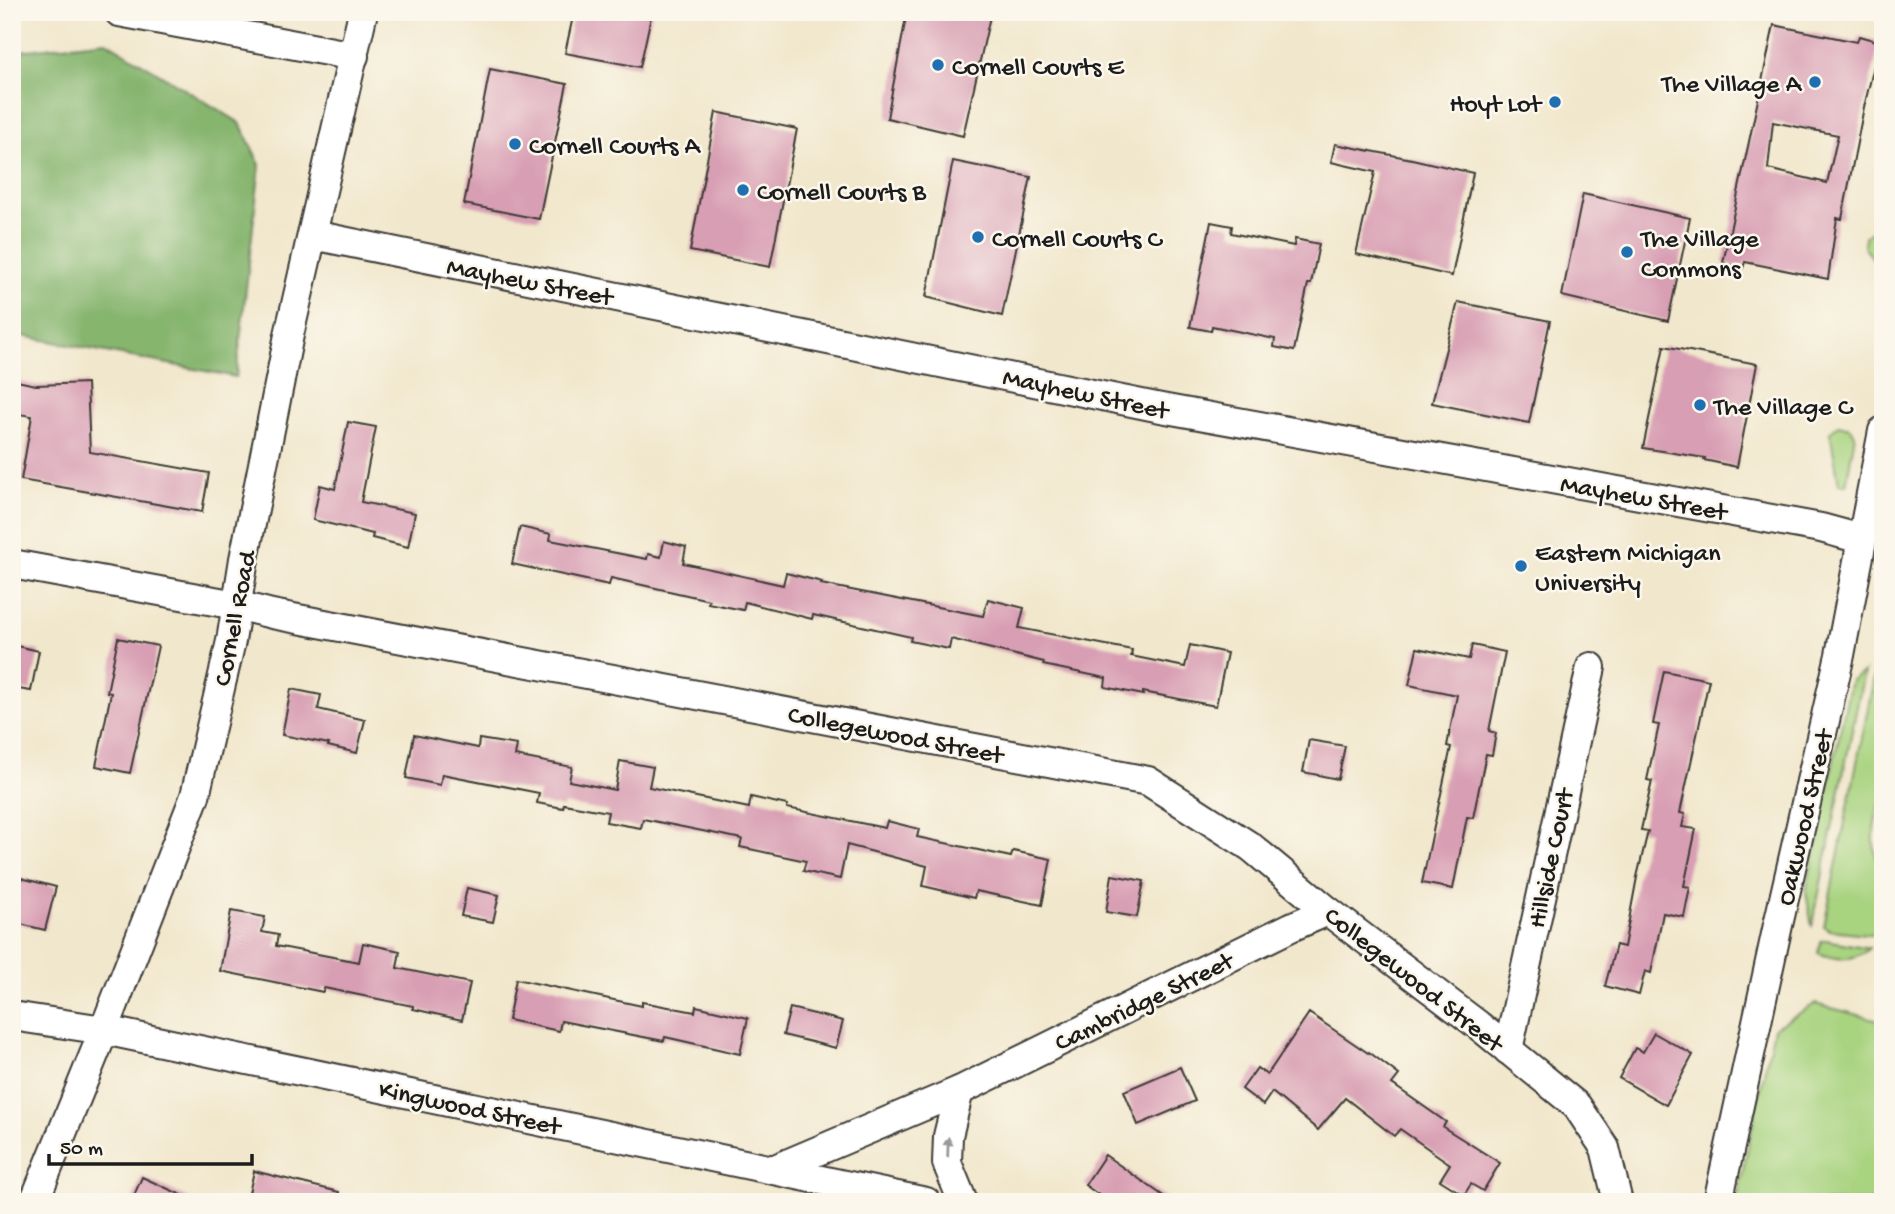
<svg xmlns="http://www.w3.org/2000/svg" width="1895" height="1214" font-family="'Gochi Hand',sans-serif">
  <rect width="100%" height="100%" fill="#fbf7ec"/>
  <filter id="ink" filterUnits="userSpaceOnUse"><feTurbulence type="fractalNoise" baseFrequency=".0143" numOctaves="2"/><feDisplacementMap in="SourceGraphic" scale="14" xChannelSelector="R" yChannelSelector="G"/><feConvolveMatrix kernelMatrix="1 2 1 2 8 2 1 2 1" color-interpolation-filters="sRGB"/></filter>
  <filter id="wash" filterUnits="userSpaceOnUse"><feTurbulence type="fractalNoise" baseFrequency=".00686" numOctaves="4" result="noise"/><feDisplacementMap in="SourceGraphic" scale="28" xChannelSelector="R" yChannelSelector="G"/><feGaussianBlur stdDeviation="1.57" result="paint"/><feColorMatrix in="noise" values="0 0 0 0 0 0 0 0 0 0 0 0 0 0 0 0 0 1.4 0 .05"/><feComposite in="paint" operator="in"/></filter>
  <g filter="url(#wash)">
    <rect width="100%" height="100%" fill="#f1e7cc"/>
    <g fill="#a8d37f" stroke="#62784e" stroke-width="2">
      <polygon points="1883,224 1883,272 1882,272 1864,246 1865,236"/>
      <polygon points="1838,425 1851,428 1855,435 1846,485 1839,484 1830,432"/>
      <polygon points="1864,672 1812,927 1806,892 1851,680"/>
      <path d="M 1875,673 L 1883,675 L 1883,797 C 1874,817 1871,836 1876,857 C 1878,867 1882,875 1883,885 C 1884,902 1880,918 1876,935 L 1830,930 L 1824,926 Z"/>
      <path d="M 1826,940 L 1869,948 C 1855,962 1835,960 1818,953 L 1821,941 Z"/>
      <polygon points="1815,1004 1883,1021 1883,1202 1741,1202 1737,1198 1774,1028"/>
    </g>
    <polygon fill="#86b56e" stroke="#516845" stroke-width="2" points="106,41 240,123 260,165 236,377 12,334 12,66 19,51"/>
    <g id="blocks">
      <g fill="#d89eb3" fill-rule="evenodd">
        <polygon points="574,12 652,12 640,67 565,53"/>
        <polygon points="907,12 991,12 963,136 887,118"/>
        <path d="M 1774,25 L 1857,42 L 1859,36 L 1880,42 L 1864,107 L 1842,219 L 1837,218 L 1828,279 L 1745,262 L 1743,268 L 1723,263 ZM 1773,122 L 1838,135 L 1827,183 L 1768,169 Z"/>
        <polygon points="490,69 567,84 539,219 464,204"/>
        <polygon points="716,112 797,129 770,267 690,251"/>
        <polygon points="1335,144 1412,159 1473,173 1452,276 1356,254 1375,172 1331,162"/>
        <polygon points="953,161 1031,177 1002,316 926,297"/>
        <polygon points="1583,194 1690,218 1668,321 1562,296"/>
        <polygon points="1211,222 1232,226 1231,233 1294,246 1295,239 1319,244 1311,284 1308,284 1294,351 1274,347 1275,339 1212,326 1211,331 1190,327"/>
        <polygon points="1458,302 1550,321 1529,423 1432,403"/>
        <polygon points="1664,346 1757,364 1737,467 1704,460 1705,458 1643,448"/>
        <polygon points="12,380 36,385 87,383 90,452 209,473 202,512 21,480 32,416 12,413"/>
        <polygon points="348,422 376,427 361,502 415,513 408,547 372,538 373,534 313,520 320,485 335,489"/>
        <polygon points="520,527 551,534 550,540 647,559 648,554 661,557 664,541 686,547 683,563 783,585 786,573 822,582 821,584 983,616 988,599 1024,608 1019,628 1132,650 1131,656 1185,667 1190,645 1227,653 1216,706 1143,692 1143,695 1105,687 1106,678 1043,665 1044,662 951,639 949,649 910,641 911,637 813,615 812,619 745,602 743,610 708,603 709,600 611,578 609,585 512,564"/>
        <polygon points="118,638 158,646 130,773 96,766 111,693 107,692"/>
        <polygon points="12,645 39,651 31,691 12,688"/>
        <polygon points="1472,645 1505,652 1489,731 1496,733 1492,755 1486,754 1473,818 1467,817 1453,889 1422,883 1451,747 1447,746 1457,695 1409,685 1417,648 1469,659"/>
        <polygon points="1664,671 1709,680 1680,813 1685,814 1682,827 1696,829 1684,886 1690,887 1684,917 1663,913 1651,973 1645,971 1639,995 1605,986 1616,945 1624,947 1637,877 1648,831 1641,830 1652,781 1647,780 1659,725 1653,724"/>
        <polygon points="291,689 321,695 318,709 365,720 357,753 328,746 329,744 282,735"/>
        <polygon points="414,735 478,748 479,739 517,745 515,756 572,767 569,781 615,790 620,761 653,767 649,787 749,808 751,797 787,805 787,808 885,828 887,821 919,829 917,837 1011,857 1013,851 1051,859 1042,905 976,891 974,898 923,886 927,866 847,845 840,879 803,871 806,861 740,847 742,839 643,819 641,828 606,822 608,812 564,804 563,808 537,803 539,793 442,774 440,785 406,778"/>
        <polygon points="1309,740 1345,746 1338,779 1303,772"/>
        <polygon points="1112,875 1144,881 1137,917 1106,912"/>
        <polygon points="21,878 56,887 45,930 12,922 12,912"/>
        <polygon points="467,888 499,895 493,922 461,916"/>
        <polygon points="231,911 265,917 262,932 278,935 276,946 359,962 363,943 400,951 397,968 470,983 462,1020 413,1009 413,1006 324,988 323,992 220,971"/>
        <polygon points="516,979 642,1006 642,1002 695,1012 696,1006 748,1018 740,1054 665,1037 664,1041 561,1021 559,1031 508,1020"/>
        <polygon points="790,1008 843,1021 836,1048 783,1035"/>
        <polygon points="1309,1013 1368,1053 1369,1052 1399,1075 1392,1084 1446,1122 1443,1127 1500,1163 1483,1191 1471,1184 1464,1195 1440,1180 1450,1164 1400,1129 1394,1136 1345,1098 1318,1130 1272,1092 1263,1105 1242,1089 1257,1068 1267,1075"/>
        <polygon points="1654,1033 1693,1055 1666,1105 1619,1078 1635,1048 1643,1052"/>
        <polygon points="1180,1067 1195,1101 1138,1125 1124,1091"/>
        <polygon points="1105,1155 1172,1202 1109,1202 1085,1185"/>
        <polygon points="254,1171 339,1192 338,1202 247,1202"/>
        <polygon points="142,1177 197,1202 131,1202"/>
      </g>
    </g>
  </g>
  <g filter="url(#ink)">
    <use href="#blocks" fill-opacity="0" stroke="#3c3a36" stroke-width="2"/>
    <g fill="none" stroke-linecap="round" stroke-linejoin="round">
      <g stroke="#3c3a36" stroke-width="32">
        <g id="minor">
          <polyline points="119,12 354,56"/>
          <polyline points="313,235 1161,408 1821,528 1861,539"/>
          <polyline points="12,564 236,605 272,614 1148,781 1251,847 1328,911 1478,1025 1577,1106 1605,1148 1618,1202"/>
          <polyline points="12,1016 104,1030 926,1202"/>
          <polyline points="1508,1050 1591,667"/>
          <polyline points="959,1091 948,1136 947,1163 963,1202"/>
          <polyline points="775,1169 959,1091 1291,927 1328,911"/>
          <polyline points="34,1202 104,1030 195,796 231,641 244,559 289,335 363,12"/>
          <polyline points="1718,1202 1778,925 1840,655 1883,431"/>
        </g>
      </g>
      <use href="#minor" stroke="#fff" stroke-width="28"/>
    </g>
    <defs><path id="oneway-solid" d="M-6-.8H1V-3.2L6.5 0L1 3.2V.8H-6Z" transform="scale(1.75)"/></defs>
    <use fill="#999" href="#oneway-solid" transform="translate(948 1147) rotate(-88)"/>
  </g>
  <g fill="#1f6fb2" stroke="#fbf7ec" stroke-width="2.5">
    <circle cx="938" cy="65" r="7"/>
    <circle cx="1815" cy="82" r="7"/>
    <circle cx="1555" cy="102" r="7"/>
    <circle cx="515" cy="144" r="7"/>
    <circle cx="743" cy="190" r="7"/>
    <circle cx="978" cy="237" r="7"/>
    <circle cx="1627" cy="252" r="7"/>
    <circle cx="1700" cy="405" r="7"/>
    <circle cx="1521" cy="566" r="7"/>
  </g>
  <g text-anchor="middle" stroke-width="5" stroke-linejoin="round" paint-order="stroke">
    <g font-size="26" fill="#1c1c1c" stroke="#fbf7ec" text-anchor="start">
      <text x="952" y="74">Cornell Courts E</text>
      <text x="1801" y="91" text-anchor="end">The Village A</text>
      <text x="1541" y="111" text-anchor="end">Hoyt Lot</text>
      <text x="529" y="153">Cornell Courts A</text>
      <text x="757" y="199">Cornell Courts B</text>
      <text x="992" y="246">Cornell Courts C</text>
      <text x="1641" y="246">The Village<tspan x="1641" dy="30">Commons</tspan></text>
      <text x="1714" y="414">The Village C</text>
      <text x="1535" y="560">Eastern Michigan<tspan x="1535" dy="30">University</tspan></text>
    </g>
    <g font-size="26" fill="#1c1c1c" stroke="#fbf7ec">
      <text transform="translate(530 280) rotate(11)" y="9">Mayhew Street</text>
      <text transform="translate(1086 392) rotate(12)" y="9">Mayhew Street</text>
      <text transform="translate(1644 496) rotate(10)" y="9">Mayhew Street</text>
      <text transform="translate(233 618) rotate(-79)" y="9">Cornell Road</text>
      <text transform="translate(896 733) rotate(11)" y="9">Collegewood Street</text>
      <text transform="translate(1803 817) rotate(-77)" y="9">Oakwood Street</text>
      <text transform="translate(1549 858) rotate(-78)" y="9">Hillside Court</text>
      <text transform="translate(1415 978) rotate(38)" y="9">Collegewood Street</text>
      <text transform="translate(1143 1000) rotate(-26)" y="9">Cambridge Street</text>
      <text transform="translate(470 1106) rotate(12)" y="9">Kingwood Street</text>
    </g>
  </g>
  <rect width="1895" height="1214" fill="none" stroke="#fbf7ec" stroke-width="42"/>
  <path d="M49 1154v10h203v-10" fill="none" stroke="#1c1c1c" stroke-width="3.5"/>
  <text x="60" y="1154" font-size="21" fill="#1c1c1c" stroke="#fbf7ec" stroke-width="5" paint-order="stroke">50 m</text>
</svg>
